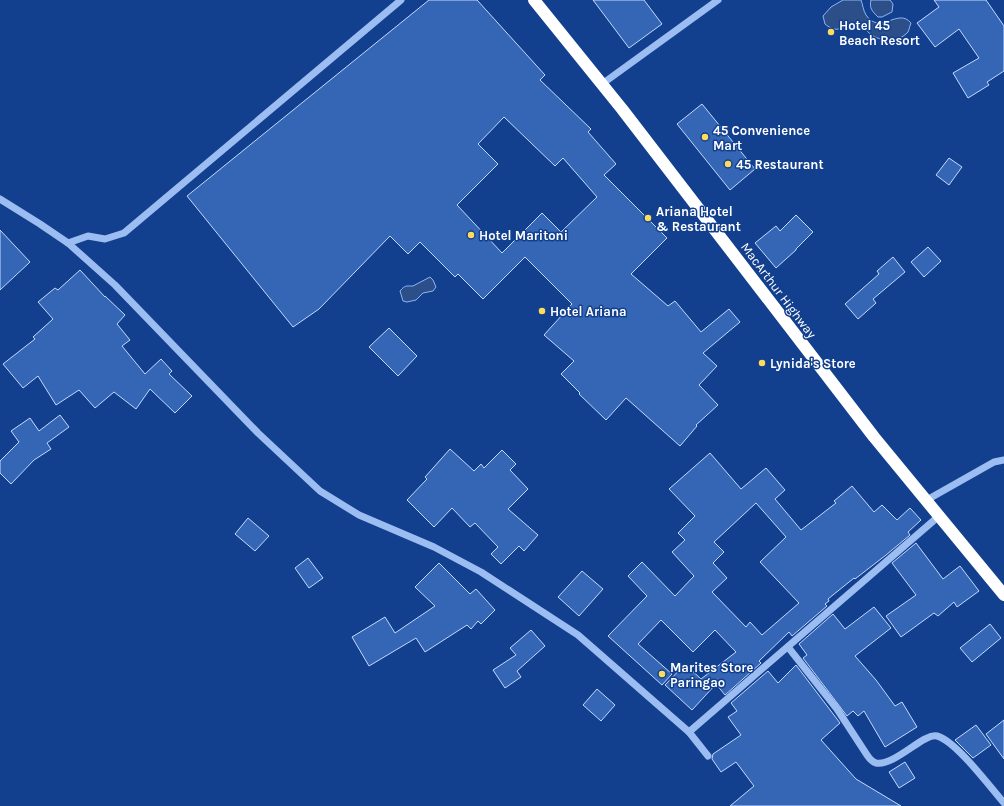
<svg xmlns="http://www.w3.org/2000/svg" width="1004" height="806" font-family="Karla,sans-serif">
  <rect width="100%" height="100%" fill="#12408e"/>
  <g fill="#2d4f89" stroke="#8db6f5">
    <path d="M 843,0 L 861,0 C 863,5 863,10 866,15 C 880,36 898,7 911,23 C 910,25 909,30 908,32 C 898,43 881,42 870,34 C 866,30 863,26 858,24 C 850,22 842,31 833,29 C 831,28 827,26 825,24 L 823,16 L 831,7 Z"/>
    <path d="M 871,0 L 890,0 L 893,4 L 892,12 L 882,17 L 878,17 C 872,11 869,8 871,0 Z"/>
    <path d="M 430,277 L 433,280 L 436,287 L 433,291 L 423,293 L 416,300 L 407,302 L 403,301 L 400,291 C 405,285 406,286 413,286 Z"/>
  </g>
  <g fill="#3566b6" stroke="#c3d9fd" fill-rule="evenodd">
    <path d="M 429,0 L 477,0 L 545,75 L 540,80 L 591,129 L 588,132 L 616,164 L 604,175 L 667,238 L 631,274 L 668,306 L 675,301 L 701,332 L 729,309 L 740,322 L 703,353 L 717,366 L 699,385 L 718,405 L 696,425 L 697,426 L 680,446 L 626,398 L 606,420 L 579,394 L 580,393 L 561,374 L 574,361 L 544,335 L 572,304 L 525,257 L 483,299 L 458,274 L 455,277 L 420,242 L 408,254 L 390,236 L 319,309 L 293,327 L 187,196 ZM 504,117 L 555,166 L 563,158 L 597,197 L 561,232 L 542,213 L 502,253 L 457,205 L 498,164 L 478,144 Z"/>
    <polygon points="593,0 644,0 662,24 629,48"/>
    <polygon points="934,0 986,0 1004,26 1004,71 987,82 989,85 968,98 953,73 979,58 959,29 935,47 917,23 939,7"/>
    <polygon points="702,104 755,169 730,190 677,124"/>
    <polygon points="949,158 962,167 949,185 936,175"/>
    <polygon points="796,215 813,232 796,249 796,250 776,268 755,243 776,226 780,231"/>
    <polygon points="0,230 30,262 0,290"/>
    <polygon points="928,247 941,261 924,277 911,262"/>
    <polygon points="893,257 905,272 873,299 876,303 858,319 845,304 879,274 877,271"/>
    <polygon points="80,270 105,297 105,296 125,315 117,324 130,340 122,346 145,374 161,359 172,371 169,374 192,396 175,413 150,389 136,409 114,392 95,408 79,390 56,405 38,376 23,388 3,364 35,339 33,337 53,319 38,302 55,288 58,290"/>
    <polygon points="389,328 417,356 398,376 369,347"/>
    <polygon points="60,415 69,427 47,443 51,449 34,460 11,484 0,473 0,461 19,442 11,431 30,418 39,431"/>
    <polygon points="450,449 474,471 481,464 484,468 502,450 516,464 510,470 528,489 508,509 538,535 524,551 519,546 501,564 491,554 498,547 475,523 470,527 452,508 434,527 407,500 427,479 425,477"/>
    <path d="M 710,453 L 741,489 L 766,468 L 785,490 L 775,499 L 801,530 L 836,503 L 834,501 L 852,486 L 874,512 L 882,505 L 897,520 L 910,508 L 921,520 L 908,532 L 910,535 L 886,555 L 855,579 L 854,578 L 828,599 L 829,601 L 825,604 L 827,606 L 792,636 L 789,632 L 759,661 L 761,663 L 725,695 L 716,684 L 692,710 L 665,685 L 685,664 L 701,679 L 736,652 L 715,630 L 693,652 L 661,620 L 638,644 L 672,674 L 662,685 L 608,636 L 647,596 L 628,576 L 642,562 L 675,596 L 694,576 L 672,552 L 685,540 L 678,533 L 695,516 L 669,489 ZM 756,503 L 786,537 L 760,562 L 799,603 L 762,635 L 750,622 L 746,627 L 712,592 L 727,578 L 713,563 L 724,552 L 714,542 Z"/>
    <polygon points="248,518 269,536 255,551 235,534"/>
    <polygon points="916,543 943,579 960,566 979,591 957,607 954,602 938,616 934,613 901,637 886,616 916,595 892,563"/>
    <polygon points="308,558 323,578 309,588 295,568"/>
    <polygon points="439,563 470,594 476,589 495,610 481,624 478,621 471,629 467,625 425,652 416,638 369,666 352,637 385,617 395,633 435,606 415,587"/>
    <polygon points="582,571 603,589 579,616 558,597"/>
    <polygon points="874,607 891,628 855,656 876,680 895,706 902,702 917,727 885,747 864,711 858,716 853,711 847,716 803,658 807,655 799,644 833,614 845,629"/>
    <polygon points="990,624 1001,638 972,662 960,648"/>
    <polygon points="531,630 545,646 517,671 521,677 505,688 493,670 516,655 510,648"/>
    <polygon points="796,665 840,723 821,740 856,779 901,806 730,806 754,786 736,762 721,772 712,759 713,754 741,735 728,717 737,711 731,703 768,671 778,683"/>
    <polygon points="597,689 615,705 601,721 583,705"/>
    <polygon points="1004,720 1004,759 986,734"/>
    <polygon points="976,725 991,745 973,758 955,740"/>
    <polygon points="905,762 915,778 899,788 889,772"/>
  </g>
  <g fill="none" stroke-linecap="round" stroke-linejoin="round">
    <g stroke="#9cbdf2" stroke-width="7">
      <polyline points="602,84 718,0"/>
      <polyline points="0,199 40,224 68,243 115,285 258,433 320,491 359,515 434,547 481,572 578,635 689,732 708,756"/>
      <polyline points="68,243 88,236 105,239 124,233 401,0"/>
      <polyline points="925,501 994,462 1004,460"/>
      <path d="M 788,647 L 837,709 L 867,755 C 869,758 872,762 876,763 C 890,766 913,745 925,739 C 929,737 932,735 937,736 C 956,741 990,787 1004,803"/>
      <polyline points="689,732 939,516"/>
    </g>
    <polyline stroke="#fff" stroke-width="12" points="534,0 622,109 874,437 1004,595"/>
  </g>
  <g fill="#ffdb5c" stroke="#12408e" stroke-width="1.5">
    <circle cx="831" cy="32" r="4"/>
    <circle cx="705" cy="137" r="4"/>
    <circle cx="728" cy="164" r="4"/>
    <circle cx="648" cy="218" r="4"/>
    <circle cx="471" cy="235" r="4"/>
    <circle cx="542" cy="311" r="4"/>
    <circle cx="762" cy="363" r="4"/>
    <circle cx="662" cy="674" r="4"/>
  </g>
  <g text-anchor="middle" stroke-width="3" stroke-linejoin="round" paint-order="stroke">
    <g font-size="13" font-weight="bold" fill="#fff" stroke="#12408e" text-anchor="start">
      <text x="839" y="30">Hotel 45<tspan x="839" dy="15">Beach Resort</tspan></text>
      <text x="713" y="135">45 Convenience<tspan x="713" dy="15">Mart</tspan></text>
      <text x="736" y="169">45 Restaurant</text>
      <text x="656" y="216">Ariana Hotel<tspan x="656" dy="15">&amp; Restaurant</tspan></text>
      <text x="479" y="240">Hotel Maritoni</text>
      <text x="550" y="316">Hotel Ariana</text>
      <text x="770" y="368">Lynida's Store</text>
      <text x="670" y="672">Marites Store<tspan x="670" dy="15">Paringao</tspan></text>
    </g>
    <g font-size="13" fill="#fff" stroke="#12408e">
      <text transform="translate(779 290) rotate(53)" y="5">MacArthur Highway</text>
    </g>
  </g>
</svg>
